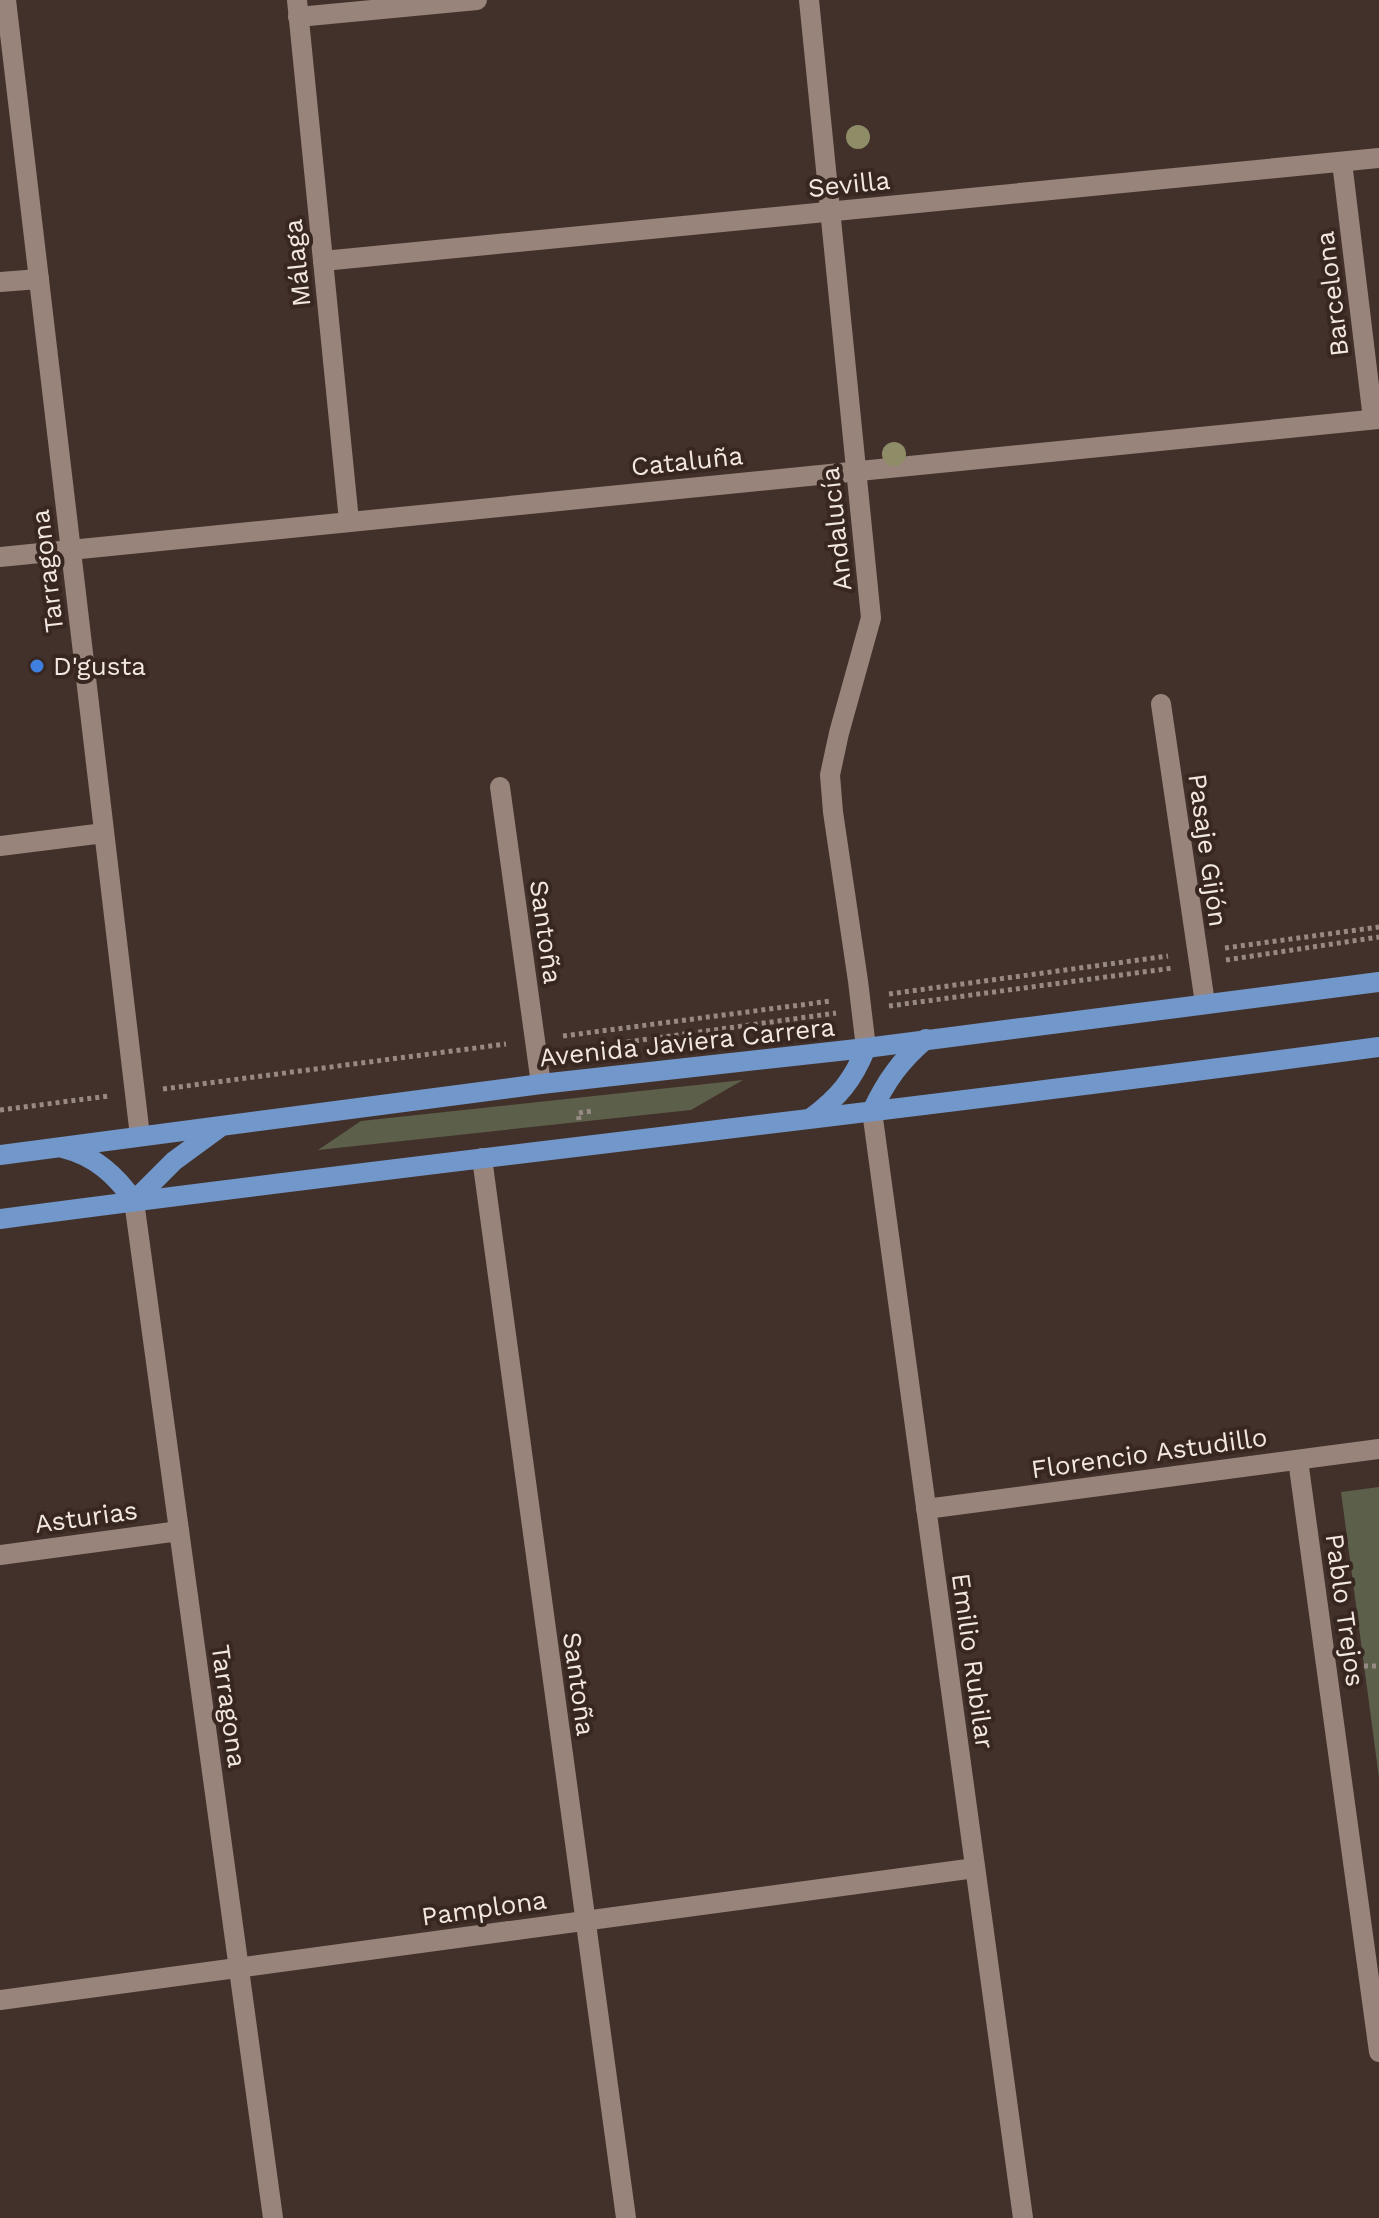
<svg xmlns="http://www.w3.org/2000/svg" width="1379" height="2218" font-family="'Work Sans',sans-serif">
  <rect width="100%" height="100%" fill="#42312a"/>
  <g fill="#5c5f4a">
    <polygon points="743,1080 691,1110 318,1150 361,1121"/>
    <polygon points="1379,1487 1379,1778 1341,1492"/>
  </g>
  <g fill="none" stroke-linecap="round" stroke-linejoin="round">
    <g stroke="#978983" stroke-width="5" stroke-dasharray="4 4" stroke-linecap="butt">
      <polyline points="1225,948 1379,927"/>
      <polyline points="1226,960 1379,937"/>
      <polyline points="889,994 1168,956"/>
      <polyline points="889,1006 1173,968"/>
      <polyline points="563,1036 831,1001"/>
      <polyline points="627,1042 836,1013"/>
      <polyline points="163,1089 506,1044"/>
      <polyline points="0,1110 109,1096"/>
      <polyline points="579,1120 578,1113 593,1111"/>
      <polyline points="1356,1666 1379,1666"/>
    </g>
    <g stroke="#98847b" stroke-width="20">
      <polyline points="6,0 140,1136"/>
      <polyline points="297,0 349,521"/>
      <polyline points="809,0 871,618 839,733 830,775 833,812 858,981 866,1048"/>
      <polyline points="298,17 477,0"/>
      <polyline points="1342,162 1373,419"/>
      <polyline points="323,261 1379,158"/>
      <polyline points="0,282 39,279"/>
      <polyline points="0,557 1379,419"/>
      <polyline points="1161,704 1205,1003"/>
      <polyline points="500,787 541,1084"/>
      <polyline points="0,846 104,833"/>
      <polyline points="872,1111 1023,2218"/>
      <polyline points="482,1158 626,2218"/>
      <polyline points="134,1201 273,2218"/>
      <polyline points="1298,1460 1379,2052"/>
      <polyline points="926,1509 1379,1449"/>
      <polyline points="0,1555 179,1531"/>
      <polyline points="0,2000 975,1868"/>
    </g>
    <g stroke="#7297ca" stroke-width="20">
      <path d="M 872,1111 C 886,1081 901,1060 926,1039"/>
      <path d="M 811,1118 C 839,1097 853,1080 866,1048"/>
      <path d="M 63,1148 C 95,1156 116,1175 134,1201 L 174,1161 L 219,1128"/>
      <polyline points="0,1155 541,1084 866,1048 1379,982"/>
      <path d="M 0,1219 C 459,1158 920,1109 1379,1047"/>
    </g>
  </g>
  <g fill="#8f8c68">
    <circle cx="858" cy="137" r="12"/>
    <circle cx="894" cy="454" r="12"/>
  </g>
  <circle fill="#3f7fe0" stroke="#382720" stroke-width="3" cx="37" cy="666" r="8"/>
  <g text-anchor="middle" stroke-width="8" stroke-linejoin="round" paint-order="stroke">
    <g font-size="26" fill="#f2e7e2" stroke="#382720">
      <text transform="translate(849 184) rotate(-6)" y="9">Sevilla</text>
      <text transform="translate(297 263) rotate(-96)" y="9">Málaga</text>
      <text transform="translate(1332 294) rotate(-97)" y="9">Barcelona</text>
      <text transform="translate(687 461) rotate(-6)" y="9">Cataluña</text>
      <text transform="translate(836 529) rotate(-96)" y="9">Andalucía</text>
      <text transform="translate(47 571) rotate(-97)" y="9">Tarragona</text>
      <text transform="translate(1208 850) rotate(82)" y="9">Pasaje Gijón</text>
      <text transform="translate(546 932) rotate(82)" y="9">Santoña</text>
      <text transform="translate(687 1042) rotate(-6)" y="9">Avenida Javiera Carrera</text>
      <text transform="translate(1149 1453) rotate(-8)" y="9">Florencio Astudillo</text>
      <text transform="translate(86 1517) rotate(-8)" y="9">Asturias</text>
      <text transform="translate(1345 1610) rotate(82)" y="9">Pablo Trejos</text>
      <text transform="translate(973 1661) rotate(82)" y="9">Emilio Rubilar</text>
      <text transform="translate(579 1684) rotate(82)" y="9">Santoña</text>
      <text transform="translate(229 1706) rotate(82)" y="9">Tarragona</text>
      <text transform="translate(484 1908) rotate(-8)" y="9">Pamplona</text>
    </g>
    <g font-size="26" fill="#f2e7e2" stroke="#382720" text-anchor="start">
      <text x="53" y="675">D'gusta</text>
    </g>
  </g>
</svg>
